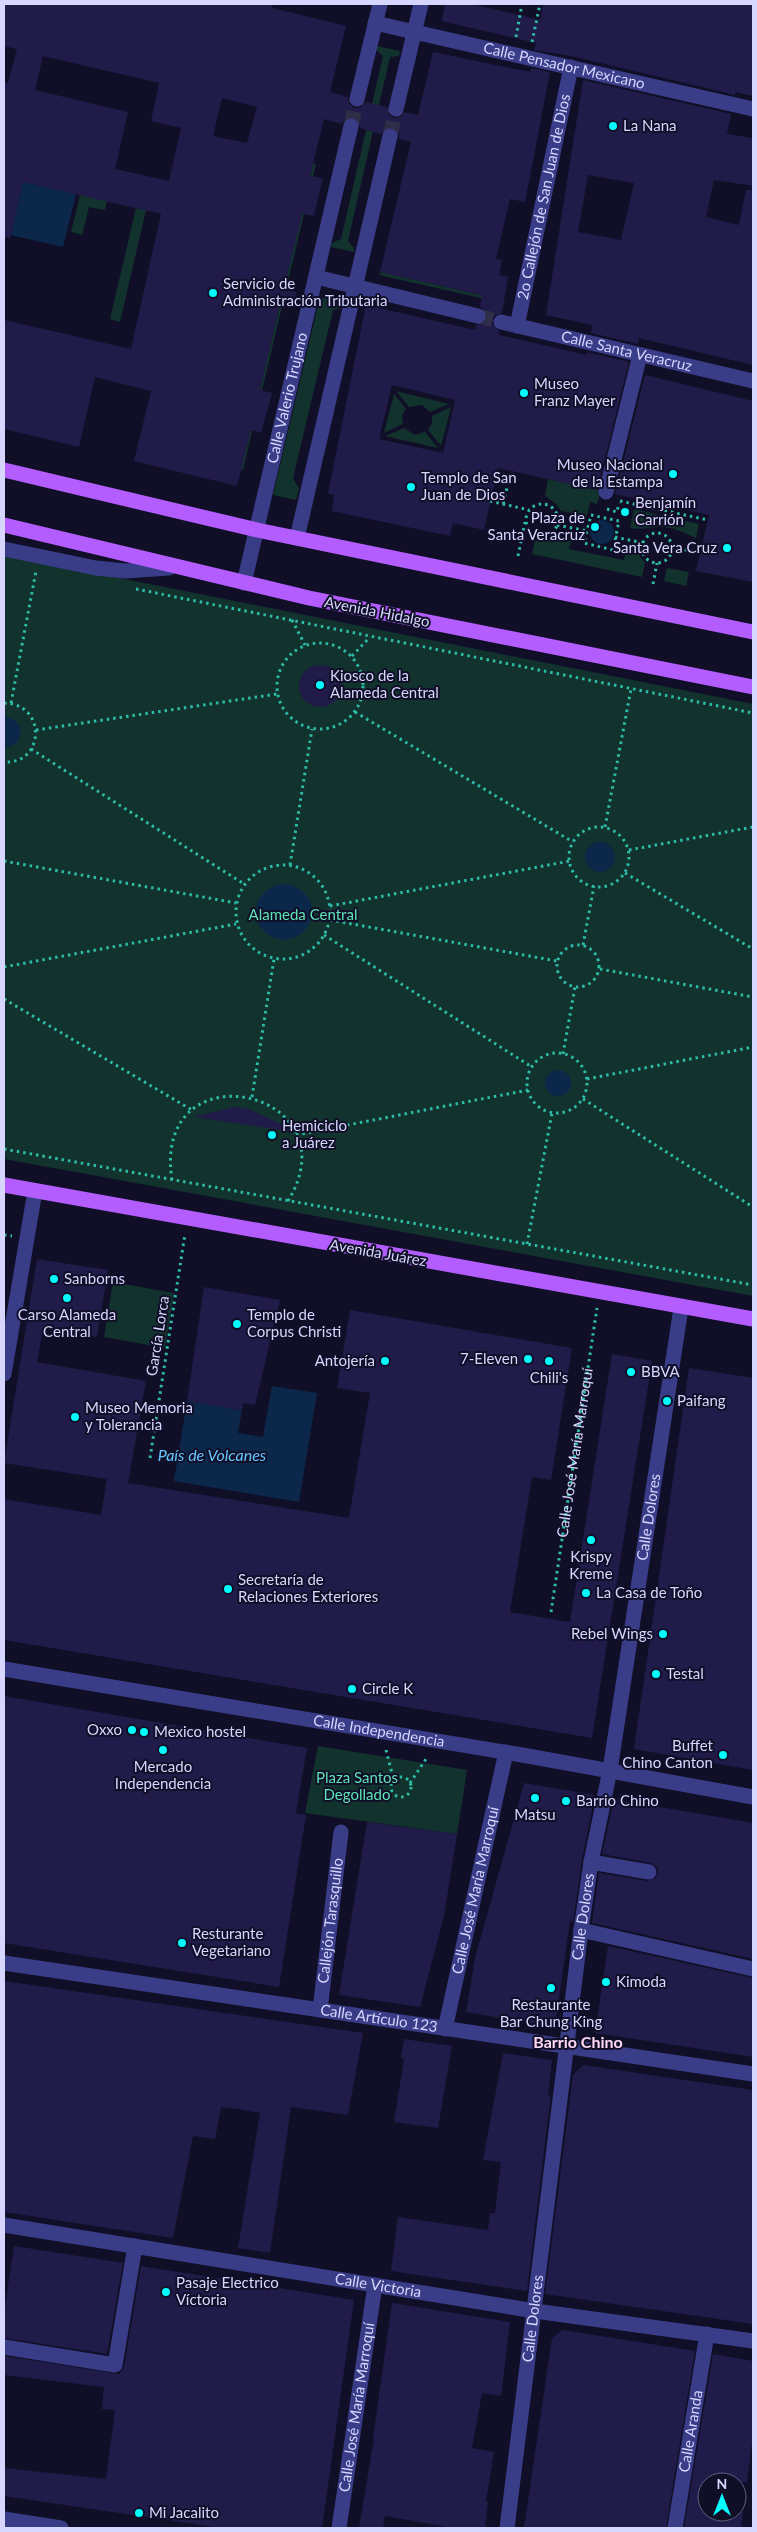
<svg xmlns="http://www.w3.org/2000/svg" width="757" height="2532" font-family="Lato,sans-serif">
  <rect width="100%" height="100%" fill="#110f28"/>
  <g fill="#12322e">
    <polygon points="377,46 400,51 399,56 390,57 348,241 354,248 354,252 331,247 332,243 341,239 383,56 376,50"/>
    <polygon points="313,163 316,164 243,470 241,469"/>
    <polygon points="80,195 107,201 105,210 89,207 82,235 71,232"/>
    <polygon points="136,208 146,210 120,322 110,319"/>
    <polygon points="380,272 503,300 503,303 379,275"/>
    <polygon points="320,297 343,302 342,308 333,310 293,478 299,489 296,500 273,495"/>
    <polygon points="396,391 449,404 430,412 422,405 409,407"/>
    <polygon points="394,394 406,409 402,416 403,424 384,433"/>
    <polygon points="451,407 441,446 428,430 432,423 432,416"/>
    <polygon points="404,428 415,435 425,432 438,448 385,436"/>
    <polygon points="548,479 601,491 597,504 590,502 587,516 561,511 556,504 545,496"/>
    <path d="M 634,509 L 699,524 L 696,538 C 683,532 672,526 658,527 C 647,528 641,530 630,528 Z"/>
    <polygon points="554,537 571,541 569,549 624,560 626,551 638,554 645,563 642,577 532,554 535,541 547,540"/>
    <polygon points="4,555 753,704 753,1296 4,1159"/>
    <polygon points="667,568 689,572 686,586 664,581"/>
    <polygon points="113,1282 174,1293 165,1348 104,1337"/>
    <polygon points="318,1746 467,1770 457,1834 305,1813"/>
  </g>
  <g fill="#0b284b">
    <polygon points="23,182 76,194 63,247 11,235"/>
    <circle cx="602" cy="532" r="12"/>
    <path d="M 4,717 C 26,718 26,746 4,748 Z"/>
    <circle cx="600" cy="857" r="15"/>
    <circle cx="284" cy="912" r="28"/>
    <circle cx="558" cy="1083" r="13"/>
    <polygon points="272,1386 317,1393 299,1502 174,1481 187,1401 242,1410 238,1433 263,1437"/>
  </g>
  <g fill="#201b49" fill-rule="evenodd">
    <path d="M 4,4 L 273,4 L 272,8 L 346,26 L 330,92 L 348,97 L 348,102 L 354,108 L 360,108 L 366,102 L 387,107 L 389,115 L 394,118 L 402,116 L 405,112 L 418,115 L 433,52 L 530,72 L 531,68 L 550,72 L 525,202 L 510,199 L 496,259 L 502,260 L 499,275 L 508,277 L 502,313 L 494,316 L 492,324 L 499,331 L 499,335 L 587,355 L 587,352 L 629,362 L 597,490 L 498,468 L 484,530 L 453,523 L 450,536 L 332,511 L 334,495 L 328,493 L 366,305 L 475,330 L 476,325 L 484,323 L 487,318 L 485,310 L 480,307 L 482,295 L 380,272 L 411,142 L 399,139 L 399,133 L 393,127 L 387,127 L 381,134 L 360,128 L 358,120 L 353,117 L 345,119 L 342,124 L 324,119 L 310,176 L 323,178 L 314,216 L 302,214 L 284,289 L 296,292 L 293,308 L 280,304 L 260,390 L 272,393 L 261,433 L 251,430 L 237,486 L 134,461 L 151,391 L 95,377 L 79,447 L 4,429 L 4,320 L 131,349 L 161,214 L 23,182 L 10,238 L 4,237 L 4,82 L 8,83 L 17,49 L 4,46 ZM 43,56 L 159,83 L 151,121 L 181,128 L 169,181 L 115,169 L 128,112 L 35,90 ZM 222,98 L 257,107 L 247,143 L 213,136 ZM 392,385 L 455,400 L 443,453 L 379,439 Z"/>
    <polygon points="445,4 471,4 540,20 543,4 753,4 753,96 735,92 735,95 571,56 534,50 536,43 442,21"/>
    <path d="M 583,80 L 731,114 L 727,134 L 753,138 L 753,186 L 714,180 L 706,217 L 739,225 L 746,190 L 753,190 L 753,365 L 639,338 L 638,344 L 591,333 L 592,325 L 546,315 ZM 588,175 L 634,183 L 621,240 L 578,232 Z"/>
    <polygon points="645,375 753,401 753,582 696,571 709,515 615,494"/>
    <circle cx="320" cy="686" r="21"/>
    <polygon points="234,1107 249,1109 289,1128 288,1131 194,1117"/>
    <polygon points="37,1259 108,1270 97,1337 43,1328 37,1362 146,1381 128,1483 349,1518 370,1393 337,1388 350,1310 572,1348 551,1480 532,1477 510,1612 570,1622 612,1354 652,1361 592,1738 4,1640 4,1499 101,1515 107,1479 4,1463"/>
    <polygon points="204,1287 280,1300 255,1405 243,1403 242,1410 187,1401"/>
    <polygon points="689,1368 753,1378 753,1770 634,1749"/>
    <polygon points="4,1696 307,1748 296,1813 306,1815 279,1987 4,1943"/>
    <polygon points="524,1783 595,1795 582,1860 573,1922 570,1921 555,2027 466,2012 475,1958"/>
    <polygon points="614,1799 753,1823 753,1959 592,1923 599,1873 648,1881 656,1878 658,1873 658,1868 651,1863 602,1854"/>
    <polygon points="367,1822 457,1834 444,1916 420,2007 339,1995"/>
    <polygon points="608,1946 753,1978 753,2057 595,2033"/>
    <polygon points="4,1981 363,2033 348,2115 291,2107 270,2253 238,2248 260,2113 239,2109 221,2107 215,2139 193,2136 173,2238 4,2212"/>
    <polygon points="404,2039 452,2046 438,2128 394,2122 404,2059 401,2058"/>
    <polygon points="503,2053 552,2060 548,2097 551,2094 527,2291 391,2271 398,2217 488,2230 490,2213 495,2213 501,2162 483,2160"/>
    <polygon points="583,2065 753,2090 753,2324 545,2294 573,2075"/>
    <polygon points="14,2246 123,2263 107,2354 4,2338 4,2313"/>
    <polygon points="141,2266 354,2300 322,2528 221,2528 4,2496 4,2468 106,2479 115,2410 102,2409 104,2387 4,2375 4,2356 119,2374 124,2367"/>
    <polygon points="392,2303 510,2322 501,2396 482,2393 472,2448 494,2452 486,2501 488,2502 485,2528 452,2528 385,2516 383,2528 359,2528 374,2438 373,2438"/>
    <polygon points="563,2330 695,2351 666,2528 524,2528 552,2338"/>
    <polygon points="713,2354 753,2361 753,2434 747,2482 707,2482 707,2512 743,2512 741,2528 684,2528"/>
  </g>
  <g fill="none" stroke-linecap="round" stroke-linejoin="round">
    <g stroke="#2f2d48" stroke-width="15" stroke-dasharray="15 8" stroke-linecap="butt">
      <polyline points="351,126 357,99"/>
      <polyline points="390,136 396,109"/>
      <polyline points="478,316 501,322"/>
    </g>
    <g stroke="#2dbca6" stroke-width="3" stroke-dasharray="2.5 4" stroke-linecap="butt">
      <polyline points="516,37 522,4"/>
      <polyline points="532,42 540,4"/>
      <polyline points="497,474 510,476 503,504"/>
      <polyline points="490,501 529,510"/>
      <polyline points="620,501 708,520"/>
      <circle cx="542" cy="520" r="16"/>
      <polyline points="607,509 617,512 619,503"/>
      <polygon points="591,515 619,521 613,550 584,543"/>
      <polyline points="557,525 587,531"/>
      <circle cx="657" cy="548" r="15"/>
      <polyline points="615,537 643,543"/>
      <polyline points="672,547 700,553"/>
      <polyline points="518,556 525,522"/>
      <polyline points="653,584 657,563"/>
      <polyline points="136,589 753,713"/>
      <polyline points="292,620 305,645"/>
      <circle cx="320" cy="686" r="43"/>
      <polyline points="352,656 370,637"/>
      <path d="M 4,703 C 48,704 44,765 4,762"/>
      <polyline points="11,703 36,571"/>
      <polyline points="355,712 573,842"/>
      <polyline points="36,730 277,694"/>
      <polyline points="31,749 244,884"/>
      <polyline points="605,827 631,689"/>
      <circle cx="599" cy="857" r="30"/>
      <polyline points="629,850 753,827"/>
      <polyline points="4,861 236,903"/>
      <circle cx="283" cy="912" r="47"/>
      <polyline points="290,865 312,729"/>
      <polyline points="625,873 753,949"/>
      <polyline points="330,906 570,861"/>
      <polyline points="330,920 557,961"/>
      <polyline points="324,935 532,1067"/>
      <circle cx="578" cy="966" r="21"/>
      <polyline points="583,945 594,886"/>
      <polyline points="4,967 236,924"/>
      <polyline points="600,969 753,997"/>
      <polyline points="4,999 192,1110"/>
      <circle cx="557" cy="1083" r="30"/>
      <polyline points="563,1054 575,987"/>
      <polyline points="587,1079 753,1047"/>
      <polyline points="252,1097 274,959"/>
      <polyline points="583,1099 753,1207"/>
      <polyline points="296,1135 528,1090"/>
      <polyline points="4,1149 753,1285"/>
      <path d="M 172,1180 C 151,1045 356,1089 288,1201"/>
      <polyline points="4,1235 12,1236"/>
      <polyline points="527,1244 552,1113"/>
      <polyline points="150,1458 185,1234"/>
      <path id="s1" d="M 551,1612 L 597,1308"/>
      <polyline points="386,1750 394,1781"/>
      <circle cx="401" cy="1787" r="10"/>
      <polyline points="410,1783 428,1756"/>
    </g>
    <g stroke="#393d88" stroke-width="15">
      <path id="s2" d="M 375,23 L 753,109"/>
      <polyline points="357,99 380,4"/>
      <polyline points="396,109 421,4"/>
      <polyline points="316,277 478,316"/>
      <path id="s3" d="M 501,322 L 753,381"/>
      <path id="s4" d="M 517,326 L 571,67"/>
      <polyline points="606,492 640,355"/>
      <polyline points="297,538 390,136"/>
      <polyline points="4,549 96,568 125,571 169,568"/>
      <path id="s5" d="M 244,583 L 351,126"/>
      <polyline points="4,1374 35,1191"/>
      <path id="s6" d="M 4,1669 L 528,1756 L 753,1797"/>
      <polyline points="591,1862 649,1872"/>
      <polyline points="581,1930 753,1969"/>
      <path id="s7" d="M 4,1963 L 753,2074"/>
      <path id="s8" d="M 320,2010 L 341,1832"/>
      <path id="s9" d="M 445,2029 L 506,1752"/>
      <path id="s10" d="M 4,2225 L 535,2311 L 753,2341"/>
      <polyline points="4,2347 115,2365 135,2246"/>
      <polyline points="4,2519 61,2528"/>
      <path id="s11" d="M 339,2528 L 375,2285"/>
      <path id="s12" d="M 507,2528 L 581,1930 L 591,1862 L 610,1770 L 681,1308"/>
      <path id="s13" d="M 675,2528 L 707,2334"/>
    </g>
    <g stroke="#b35dff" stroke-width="15">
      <polyline points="4,470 257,530 753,632"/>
      <polyline points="4,525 309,598 753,687"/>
      <polyline points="4,1185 753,1319"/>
    </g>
  </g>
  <g fill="#02fdff" stroke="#110f28" stroke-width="2">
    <circle cx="613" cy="126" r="5"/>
    <circle cx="213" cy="293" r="5"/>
    <circle cx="524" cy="393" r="5"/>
    <circle cx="673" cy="474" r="5"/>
    <circle cx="411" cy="487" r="5"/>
    <circle cx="625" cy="512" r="5"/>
    <circle cx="595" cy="527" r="5"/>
    <circle cx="727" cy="548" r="5"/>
    <circle cx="320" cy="685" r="5"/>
    <circle cx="272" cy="1135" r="5"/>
    <circle cx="54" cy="1279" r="5"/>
    <circle cx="67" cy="1298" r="5"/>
    <circle cx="237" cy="1324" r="5"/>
    <circle cx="528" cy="1359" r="5"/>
    <circle cx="385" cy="1361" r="5"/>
    <circle cx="549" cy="1361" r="5"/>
    <circle cx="631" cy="1372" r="5"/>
    <circle cx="667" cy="1401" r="5"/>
    <circle cx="75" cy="1417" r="5"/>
    <circle cx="591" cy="1540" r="5"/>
    <circle cx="228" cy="1589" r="5"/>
    <circle cx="586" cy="1593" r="5"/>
    <circle cx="663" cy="1634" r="5"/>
    <circle cx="656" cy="1674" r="5"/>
    <circle cx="352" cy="1689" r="5"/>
    <circle cx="132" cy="1730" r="5"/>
    <circle cx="144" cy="1732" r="5"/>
    <circle cx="163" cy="1750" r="5"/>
    <circle cx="723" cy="1755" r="5"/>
    <circle cx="535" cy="1798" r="5"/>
    <circle cx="566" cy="1801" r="5"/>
    <circle cx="182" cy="1943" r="5"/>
    <circle cx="606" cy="1982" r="5"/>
    <circle cx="551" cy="1988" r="5"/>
    <circle cx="166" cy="2292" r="5"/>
    <circle cx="139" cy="2513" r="5"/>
  </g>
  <g text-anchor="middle" stroke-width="4" stroke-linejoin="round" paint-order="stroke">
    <g font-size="15" fill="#d7d6ff" stroke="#110f28">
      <text dy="5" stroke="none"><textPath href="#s2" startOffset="194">Calle Pensador Mexicano</textPath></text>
      <text dy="5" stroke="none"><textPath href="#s4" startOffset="132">2o Callejón de San Juan de Dios</textPath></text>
      <text dy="5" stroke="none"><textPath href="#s3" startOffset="129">Calle Santa Veracruz</textPath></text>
      <text dy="5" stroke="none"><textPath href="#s5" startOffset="190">Calle Valerio Trujano</textPath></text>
      <text transform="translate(377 612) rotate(11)" y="5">Avenida Hidalgo</text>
      <text transform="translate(378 1253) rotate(10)" y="5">Avenida Juárez</text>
      <text transform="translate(158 1336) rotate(-81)" y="5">García Lorca</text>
      <text dy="5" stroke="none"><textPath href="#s1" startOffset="161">Calle José María Marroquí</textPath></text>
      <text dy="5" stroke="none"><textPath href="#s12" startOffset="1021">Calle Dolores</textPath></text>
      <text dy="5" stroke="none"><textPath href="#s6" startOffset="380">Calle Independencia</textPath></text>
      <text dy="5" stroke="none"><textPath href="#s9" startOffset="142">Calle José María Marroquí</textPath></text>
      <text dy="5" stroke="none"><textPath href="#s12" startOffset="616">Calle Dolores</textPath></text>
      <text dy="5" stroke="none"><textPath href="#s8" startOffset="90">Callejón Tarasquillo</textPath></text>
      <text dy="5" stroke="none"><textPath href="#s7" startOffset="379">Calle Artículo 123</textPath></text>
      <text dy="5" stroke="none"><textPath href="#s10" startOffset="379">Calle Victoria</textPath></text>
      <text dy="5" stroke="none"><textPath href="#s12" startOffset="211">Calle Dolores</textPath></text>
      <text dy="5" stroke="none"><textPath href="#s11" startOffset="122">Calle José María Marroquí</textPath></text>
      <text dy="5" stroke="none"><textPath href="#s13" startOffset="98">Calle Aranda</textPath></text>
    </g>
    <g font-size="15" fill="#d7d6ff" stroke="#110f28" text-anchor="start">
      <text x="623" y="131">La Nana</text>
      <text x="223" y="289">Servicio de<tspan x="223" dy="17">Administración Tributaria</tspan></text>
      <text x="534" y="389">Museo<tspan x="534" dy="17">Franz Mayer</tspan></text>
      <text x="663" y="470" text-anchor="end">Museo Nacional<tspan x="663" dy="17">de la Estampa</tspan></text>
      <text x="421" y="483">Templo de San<tspan x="421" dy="17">Juan de Dios</tspan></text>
      <text x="635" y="508">Benjamín<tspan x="635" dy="17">Carrión</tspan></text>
      <text x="585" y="523" text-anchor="end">Plaza de<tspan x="585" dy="17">Santa Veracruz</tspan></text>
      <text x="717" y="553" text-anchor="end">Santa Vera Cruz</text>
      <text x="330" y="681">Kiosco de la<tspan x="330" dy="17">Alameda Central</tspan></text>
      <text x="282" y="1131">Hemiciclo<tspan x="282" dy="17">a Juárez</tspan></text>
      <text x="64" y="1284">Sanborns</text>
      <text x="67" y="1320" text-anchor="middle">Carso Alameda<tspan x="67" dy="17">Central</tspan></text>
      <text x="247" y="1320">Templo de<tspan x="247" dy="17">Corpus Christi</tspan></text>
      <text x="518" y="1364" text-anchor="end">7-Eleven</text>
      <text x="375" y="1366" text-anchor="end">Antojería</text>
      <text x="641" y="1377">BBVA</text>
      <text x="549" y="1383" text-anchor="middle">Chili's</text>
      <text x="677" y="1406">Paifang</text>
      <text x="85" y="1413">Museo Memoria<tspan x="85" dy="17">y Tolerancia</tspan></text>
      <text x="591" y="1562" text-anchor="middle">Krispy<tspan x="591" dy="17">Kreme</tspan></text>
      <text x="238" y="1585">Secretaría de<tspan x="238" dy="17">Relaciones Exteriores</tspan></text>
      <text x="596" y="1598">La Casa de Toño</text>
      <text x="653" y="1639" text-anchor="end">Rebel Wings</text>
      <text x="666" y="1679">Testal</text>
      <text x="362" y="1694">Circle K</text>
      <text x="122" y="1735" text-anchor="end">Oxxo</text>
      <text x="154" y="1737">Mexico hostel</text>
      <text x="713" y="1751" text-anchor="end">Buffet<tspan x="713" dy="17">Chino Canton</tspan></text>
      <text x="163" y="1772" text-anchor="middle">Mercado<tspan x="163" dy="17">Independencia</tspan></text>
      <text x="576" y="1806">Barrio Chino</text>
      <text x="535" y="1820" text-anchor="middle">Matsu</text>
      <text x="192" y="1939">Resturante<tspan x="192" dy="17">Vegetariano</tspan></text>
      <text x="616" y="1987">Kimoda</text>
      <text x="551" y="2010" text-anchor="middle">Restaurante<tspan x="551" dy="17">Bar Chung King</tspan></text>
      <text x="176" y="2288">Pasaje Electrico<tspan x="176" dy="17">Víctoria</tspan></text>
      <text x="149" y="2518">Mi Jacalito</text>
    </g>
    <g font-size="15" fill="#5ee3b5" stroke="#110f28">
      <text x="303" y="920">Alameda Central</text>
      <text x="357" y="1783">Plaza Santos<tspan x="357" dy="17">Degollado</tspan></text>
    </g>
    <g font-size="16" font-style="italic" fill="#64c5ff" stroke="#110f28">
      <text x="212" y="1461">País de Volcanes</text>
    </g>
    <g font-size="16" font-weight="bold" fill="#ffd8f4" stroke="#110f28">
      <text x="578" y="2048">Barrio Chino</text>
    </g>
  </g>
  <rect width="757" height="2532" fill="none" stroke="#d7d6ff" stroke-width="10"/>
  <g transform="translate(722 2497)"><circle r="24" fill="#110f28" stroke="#605f7e"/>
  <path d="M0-4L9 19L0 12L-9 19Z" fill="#02fdff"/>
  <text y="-8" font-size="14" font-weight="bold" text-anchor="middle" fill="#d7d6ff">N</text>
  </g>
</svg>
